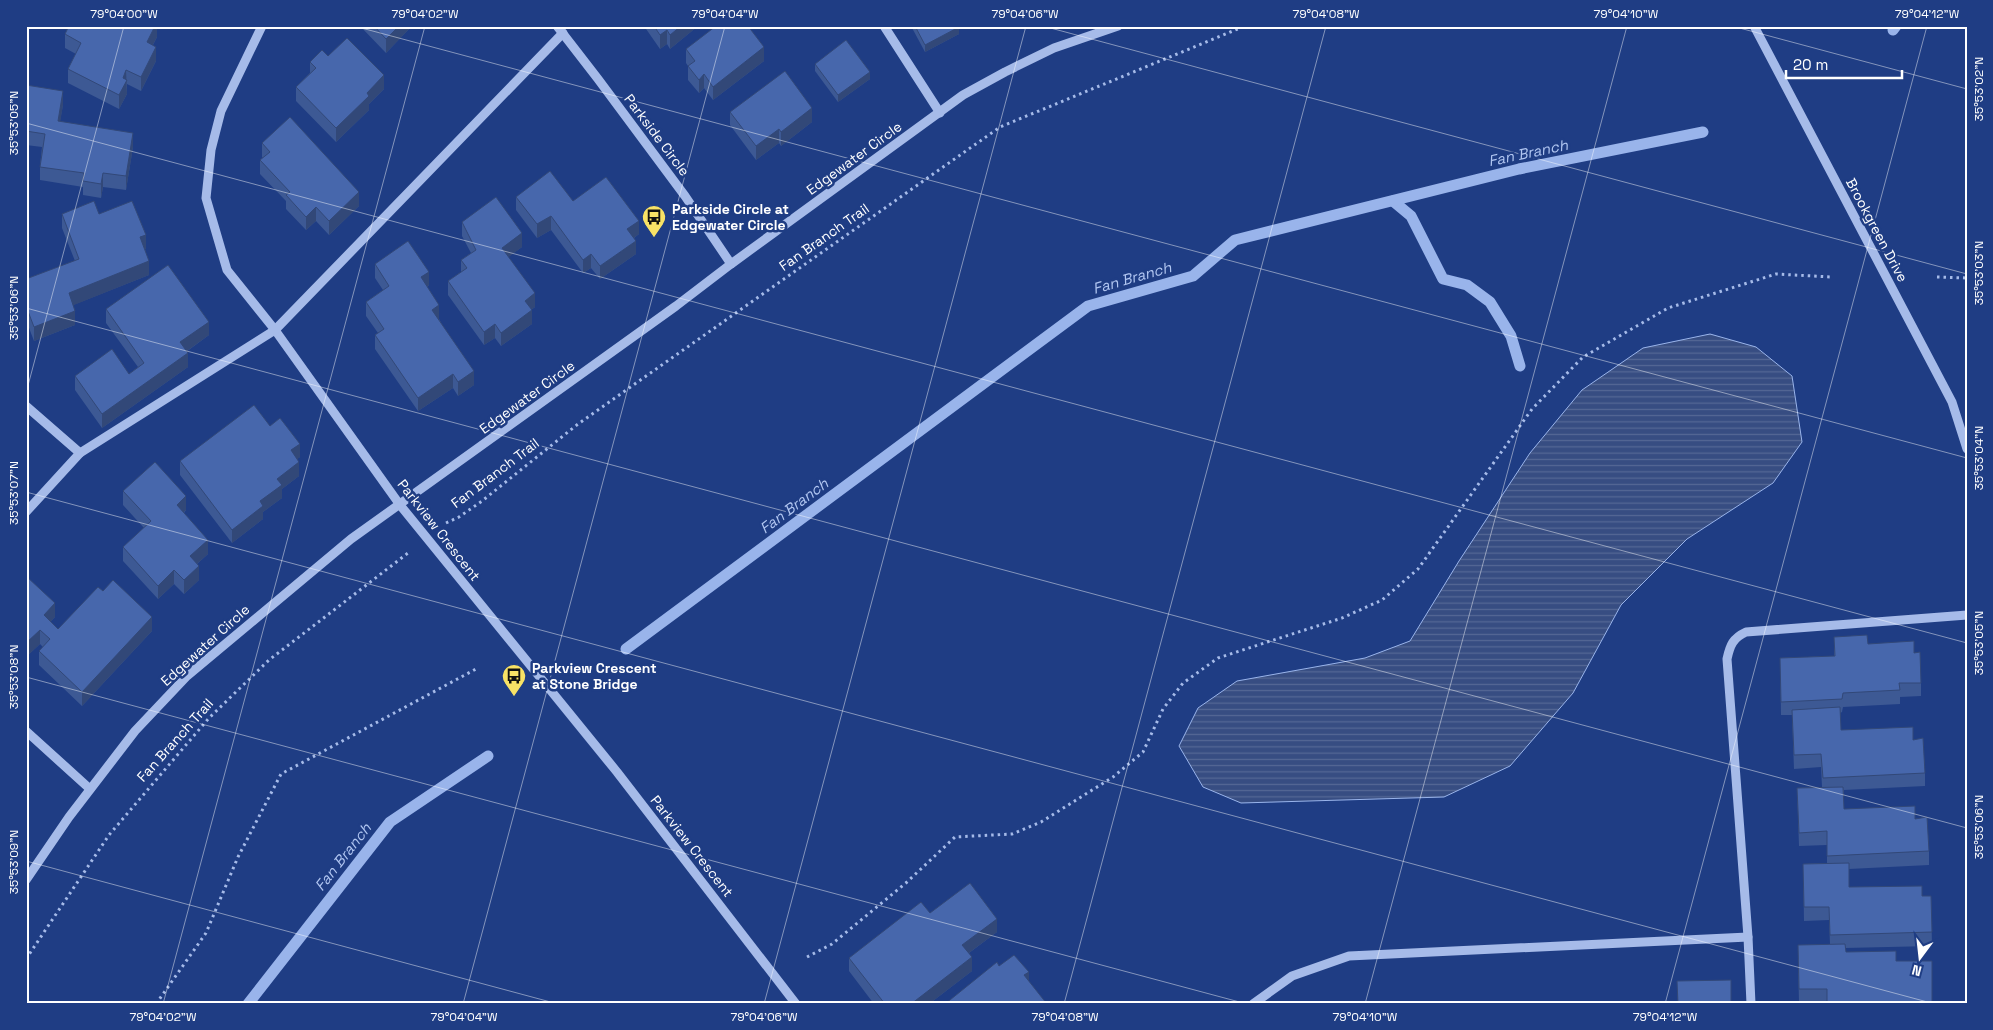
<svg xmlns="http://www.w3.org/2000/svg" width="1993" height="1030" font-family="'Space Grotesk',sans-serif">
  <defs>
    <pattern id="water-rules" width="6" height="5" patternUnits="userSpaceOnUse" patternTransform="scale(1.25)"><rect width="6" height="5" fill="#374d82"/><path d="M0 2.5h6" fill="none" stroke="#556895"/></pattern>
  </defs>
  <rect width="100%" height="100%" fill="#1f3d84"/>
  <polygon fill="url(#water-rules)" stroke="#99b4eb" points="1710,334 1756,347 1792,376 1802,442 1773,483 1687,539 1621,605 1573,693 1510,766 1444,797 1241,803 1203,787 1179,746 1198,708 1237,681 1365,658 1410,641 1459,561 1530,453 1582,390 1643,348"/>
  <g fill="none" stroke-linecap="round" stroke-linejoin="round">
    <g stroke="#99b4eb" stroke-width="11">
      <polyline points="1893,30 1896,26"/>
      <polyline points="1393,201 1411,216 1443,279 1467,285 1490,302 1511,336 1520,366"/>
      <polyline points="626,649 1088,306 1193,276 1235,240 1519,169 1703,132"/>
      <polyline points="248,1004 390,822 488,756"/>
    </g>
    <g stroke="#a6bbe9" stroke-width="3" stroke-dasharray="2.5 4" stroke-linecap="butt">
      <polyline points="1937,277 1967,278"/>
      <polyline points="446,523 459,517 482,501 578,424 1000,127 1245,26"/>
      <polyline points="807,957 832,944 907,882 955,837 1012,834 1041,822 1113,777 1143,752 1163,709 1183,683 1218,658 1342,618 1382,600 1418,569 1532,409 1583,357 1668,308 1776,274 1831,277"/>
      <polyline points="26,959 109,835 209,718 269,660 408,553"/>
      <polyline points="156,1004 206,933 238,857 281,774 476,669"/>
    </g>
    <g stroke="#a6bbe9" stroke-width="9">
      <polyline points="262,26 221,111 211,150 206,198 227,270 275,330 400,505 617,772 796,1004"/>
      <polyline points="557,26 598,79 685,196 731,264"/>
      <polyline points="884,26 940,113"/>
      <polyline points="1754,26 1952,402 1967,449"/>
      <polyline points="26,406 80,453"/>
      <polyline points="26,512 80,453 275,330 563,33"/>
      <polyline points="26,731 90,789"/>
      <polyline points="26,880 69,817 135,731 187,676 351,539 676,306 731,264 963,95 1005,72 1054,48 1118,26"/>
      <polyline points="1253,1004 1292,976 1349,956 1748,937"/>
      <path d="M 1751,1004 L 1748,937 L 1727,659 C 1730,645 1733,638 1746,632 L 1967,615"/>
    </g>
  </g>
  <g fill="#3d5994">
    <polygon points="64,26 157,26 157,37 153,45 156,61 141,91 127,84 127,94 119,109 68,83 68,69 76,54 65,48 65,34 68,28"/>
    <polygon points="360,26 412,26 386,53"/>
    <polygon points="644,26 698,26 670,49 667,44 660,49"/>
    <polygon points="911,26 958,26 959,34 925,52"/>
    <polygon points="686,49 764,61 713,100 704,88 699,93 688,80 688,66 686,63"/>
    <polygon points="328,56 384,89 369,104 369,110 336,142 296,101 296,87 310,73 310,62"/>
    <polygon points="815,64 870,79 838,102 815,71"/>
    <polygon points="26,85 63,105 60,121 133,147 126,190 103,187 101,198 83,195 83,187 40,180 40,167 42,147 26,145"/>
    <polygon points="730,112 812,122 781,146 779,143 756,160 730,125"/>
    <polygon points="262,143 359,206 329,235 316,221 306,230 286,209 286,201 260,174 260,160 263,158 262,157"/>
    <polygon points="516,197 639,234 634,238 636,254 600,279 591,268 583,273 551,230 537,238 516,210"/>
    <polygon points="62,214 99,214 146,249 145,249 149,275 73,305 75,325 34,341 26,320 26,279 75,261 62,228"/>
    <polygon points="462,222 522,247 508,257 535,307 531,310 532,324 501,346 495,338 484,345 448,295 448,281 461,272 461,260 471,253 462,236"/>
    <polygon points="375,264 429,285 427,287 439,319 474,385 458,396 453,388 418,411 375,349 375,335 378,333 366,316 366,302 383,290 375,278"/>
    <polygon points="106,309 209,335 186,352 188,367 102,428 75,390 75,376 129,374 138,367 106,323"/>
    <polygon points="270,426 300,457 297,459 299,476 282,489 282,498 263,512 263,519 232,543 180,475 180,461"/>
    <polygon points="123,491 186,510 184,513 208,554 197,564 199,580 184,594 174,584 158,599 123,561 123,547 144,528 123,505"/>
    <polygon points="26,576 55,617 50,622 58,629 152,631 82,706 39,665 39,651 43,647 40,644 26,657"/>
    <polygon points="1834,637 1914,653 1921,683 1921,696 1900,697 1900,704 1843,707 1842,712 1840,713 1841,730 1913,740 1925,773 1925,786 1844,790 1844,809 1915,819 1929,851 1929,865 1849,869 1849,887 1922,896 1931,896 1932,946 1845,948 1827,1003 1799,1003 1798,959 1830,944 1829,920 1804,921 1803,864 1827,863 1827,845 1799,846 1797,788 1822,787 1821,767 1794,769 1792,715 1781,715 1780,658 1834,656"/>
    <polygon points="930,913 997,932 969,953 972,971 929,1004 874,1004 849,971 849,958"/>
  </g>
  <g fill="#324878">
    <polygon points="155,26 157,26 157,37 147,56 147,42"/>
    <polygon points="399,26 412,26 386,53 386,39"/>
    <polygon points="681,26 698,26 670,49 670,35"/>
    <polygon points="959,27 959,34 925,52 925,45"/>
    <polygon points="667,30 667,44 660,49 660,35"/>
    <polygon points="156,47 156,61 141,91 141,77"/>
    <polygon points="764,47 764,61 713,100 713,87"/>
    <polygon points="126,70 127,94 119,109 119,95 123,78"/>
    <polygon points="870,72 870,79 838,102 838,95"/>
    <polygon points="704,74 704,88 699,93 699,80"/>
    <polygon points="384,75 384,89 369,104 369,110 336,142 336,128 367,93"/>
    <polygon points="63,91 63,105 58,135 58,121"/>
    <polygon points="812,108 812,122 781,146 781,132"/>
    <polygon points="779,129 779,143 756,160 756,146"/>
    <polygon points="133,133 133,147 126,190 126,176"/>
    <polygon points="103,173 103,187 101,198 101,184"/>
    <polygon points="359,192 359,206 329,235 329,221"/>
    <polygon points="316,207 316,221 306,230 306,217"/>
    <polygon points="551,216 551,230 537,238 537,224"/>
    <polygon points="639,221 639,234 627,243 627,229"/>
    <polygon points="522,233 522,247 502,262 502,248"/>
    <polygon points="146,235 146,249 140,251 140,237"/>
    <polygon points="636,241 636,254 600,279 600,266"/>
    <polygon points="591,254 591,268 583,273 583,260"/>
    <polygon points="149,261 149,275 69,307 69,293"/>
    <polygon points="429,272 429,285 421,291 421,277"/>
    <polygon points="535,293 535,307 525,314 525,301"/>
    <polygon points="439,305 439,319 432,323 432,310"/>
    <polygon points="532,310 532,324 501,346 501,333"/>
    <polygon points="75,311 75,325 34,341 34,327"/>
    <polygon points="209,322 209,335 180,356 180,342"/>
    <polygon points="495,324 495,338 484,345 484,332"/>
    <polygon points="188,353 188,367 102,428 102,414"/>
    <polygon points="474,371 474,385 458,396 458,382"/>
    <polygon points="453,374 453,388 418,411 418,398"/>
    <polygon points="300,444 300,457 291,464 291,450"/>
    <polygon points="299,462 299,476 282,489 282,498 263,512 263,519 232,543 232,530 260,501 277,479"/>
    <polygon points="186,496 186,510 177,519 177,505"/>
    <polygon points="208,540 208,554 190,570 190,556"/>
    <polygon points="199,566 199,580 184,594 184,580"/>
    <polygon points="174,570 174,584 158,599 158,586"/>
    <polygon points="55,603 55,617 44,629 44,615"/>
    <polygon points="152,617 152,631 82,706 82,692"/>
    <polygon points="40,630 40,644 26,657 26,643"/>
    <polygon points="997,919 997,932 962,958 962,945"/>
    <polygon points="972,957 972,971 929,1004 911,1004"/>
    <polygon points="1029,972 1029,986 1024,975"/>
  </g>
  <g fill="#4767ac" stroke="#324878">
    <polygon points="69,26 155,26 147,42 156,47 141,77 126,70 123,78 127,80 119,95 68,69 81,43 65,34"/>
    <polygon points="374,26 399,26 386,39"/>
    <polygon points="654,26 681,26 670,35 667,30 660,35"/>
    <polygon points="716,26 748,26 764,47 713,87 704,74 699,80 688,66 695,61 686,49"/>
    <polygon points="915,26 958,26 959,27 925,45"/>
    <polygon points="347,38 384,75 367,93 369,96 336,128 296,87 316,68 310,62 322,50 328,56"/>
    <polygon points="846,40 870,72 838,95 815,64"/>
    <polygon points="785,71 812,108 781,132 779,129 756,146 730,112"/>
    <polygon points="26,85 63,91 58,121 133,133 126,176 103,173 101,184 83,181 84,173 40,167 45,134 26,131"/>
    <polygon points="290,117 359,192 329,221 316,207 306,217 286,195 290,192 260,160 270,152 262,143"/>
    <polygon points="550,171 573,201 606,177 639,221 627,229 636,241 600,266 591,254 583,260 551,216 537,224 516,197"/>
    <polygon points="496,197 522,233 502,248 535,293 525,301 532,310 501,333 495,324 484,332 448,281 467,268 461,260 476,250 462,222"/>
    <polygon points="94,201 99,214 132,201 146,235 140,237 149,261 69,293 75,311 34,327 26,306 26,279 79,259 62,214"/>
    <polygon points="408,241 429,272 421,277 439,305 432,310 474,371 458,382 453,374 418,398 375,335 384,329 366,302 389,286 375,264"/>
    <polygon points="168,265 209,322 180,342 188,353 102,414 75,376 112,349 129,374 144,363 106,309"/>
    <polygon points="254,405 270,426 280,418 300,444 291,450 299,462 277,479 282,485 260,501 263,506 232,530 180,461"/>
    <polygon points="155,462 186,496 177,505 208,540 190,556 199,566 184,580 174,570 158,586 123,547 151,521 123,491"/>
    <polygon points="26,576 55,603 44,615 58,629 98,587 103,591 113,580 152,617 82,692 39,651 50,639 40,630 26,643"/>
    <polygon points="1867,635 1868,644 1914,641 1914,653 1920,652 1921,683 1899,683 1900,690 1843,693 1842,699 1781,702 1780,658 1835,656 1834,637"/>
    <polygon points="1840,707 1841,730 1913,727 1913,740 1923,738 1925,773 1823,778 1821,754 1794,755 1792,710"/>
    <polygon points="1843,787 1844,809 1915,806 1915,819 1927,817 1929,851 1827,856 1827,831 1799,833 1797,788"/>
    <polygon points="1849,863 1849,887 1922,886 1922,896 1931,896 1932,932 1830,935 1829,907 1804,907 1803,864"/>
    <polygon points="970,883 997,919 962,945 972,957 911,1004 885,1004 849,958 921,902 930,913"/>
    <polygon points="1845,944 1846,952 1896,951 1896,961 1932,961 1932,1004 1827,1004 1827,989 1799,989 1798,945"/>
    <polygon points="1014,955 1029,972 1024,975 1047,1004 945,1004 997,962 999,966"/>
    <polygon points="1731,980 1731,1004 1678,1004 1677,981"/>
  </g>
  <path fill="none" stroke="#fff" stroke-width="1" stroke-opacity="0.45" d="M 354,26 L 1967,458M 1043,26 L 1967,274M 1732,26 L 1967,89M 26,123 L 1967,643M 26,308 L 1967,828M 26,393 L 124,26M 26,492 L 1935,1004M 26,677 L 1247,1004M 26,861 L 558,1004M 163,1004 L 425,26M 463,1004 L 725,26M 764,1004 L 1026,26M 1064,1004 L 1326,26M 1365,1004 L 1627,26M 1665,1004 L 1927,26M 1966,1004 L 1967,999"/>
  <defs>
    <g id="bus-pin" transform="scale(1.25)"><path d="M0 17L-7.5 6A9.5 9.5 0 1 1 7.5 6Z" fill="#f8e266" stroke="#1f3d84"/><path d="M-5-6H5V4H4V6H2V4H-2V6H-4V4H-5ZM-3.5-4V0h7V-4ZM-3.5 1.2v1.5H-2V1.2ZM2 1.2v1.5H3.5V1.2Z" fill="#111"/></g>
  </defs>
  <g fill-rule="evenodd">
    <use href="#bus-pin" x="654" y="217"/>
    <use href="#bus-pin" x="514" y="676"/>
  </g>
  <g text-anchor="middle" stroke-width="5" stroke-linejoin="round" paint-order="stroke">
    <g font-size="14" fill="#fff" stroke="#1f3d84">
      <text transform="translate(657 135) rotate(53)" y="5">Parkside Circle</text>
      <text transform="translate(854 158) rotate(-36)" y="5">Edgewater Circle</text>
      <text transform="translate(1877 230) rotate(62)" y="5">Brookgreen Drive</text>
      <text transform="translate(824 237) rotate(-35)" y="5">Fan Branch Trail</text>
      <text transform="translate(527 397) rotate(-36)" y="5">Edgewater Circle</text>
      <text transform="translate(495 473) rotate(-37)" y="5">Fan Branch Trail</text>
      <text transform="translate(439 530) rotate(52)" y="5">Parkview Crescent</text>
      <text transform="translate(205 645) rotate(-42)" y="5">Edgewater Circle</text>
      <text transform="translate(175 740) rotate(-48)" y="5">Fan Branch Trail</text>
      <text transform="translate(692 846) rotate(52)" y="5">Parkview Crescent</text>
    </g>
    <g font-size="14" font-weight="bold" fill="#fff" stroke="#1f3d84" text-anchor="start">
      <text x="672" y="214">Parkside Circle at<tspan x="672" dy="16">Edgewater Circle</tspan></text>
      <text x="532" y="673">Parkview Crescent<tspan x="532" dy="16">at Stone Bridge</tspan></text>
    </g>
    <g font-size="15" font-style="italic" fill="#b1c6f1" stroke="#1f3d84">
      <text transform="translate(1528 153) rotate(-12)" y="5">Fan Branch</text>
      <text transform="translate(1132 278) rotate(-16)" y="5">Fan Branch</text>
      <text transform="translate(794 506) rotate(-37)" y="5">Fan Branch</text>
      <text transform="translate(343 857) rotate(-52)" y="5">Fan Branch</text>
    </g>
  </g>
  <rect width="1993" height="1030" fill="none" stroke="#1f3d84" stroke-width="55"/>
  <g transform="translate(1920 958) rotate(195)" stroke="#1f3d84" stroke-width="4" paint-order="stroke">
  <path d="M0-4L9 19L0 12L-9 19Z" fill="#ffffff"/>
  <text y="-8" font-size="14" font-weight="bold" text-anchor="middle" fill="#ffffff">N</text>
  </g>
  <path d="M1786 70v8h116v-8" fill="none" stroke="#ffffff" stroke-width="2.5"/>
  <text x="1793" y="70" font-size="15" fill="#ffffff" stroke="#1f3d84" stroke-width="4" paint-order="stroke">20 m</text>
  <rect x="28" y="28" width="1938" height="974" fill="none" stroke="#fff" stroke-width="2"/>
  <g font-size="12" text-anchor="middle" fill="#fff">
    <text x="124" y="18">79°04'00"W</text>
    <text x="425" y="18">79°04'02"W</text>
    <text x="725" y="18">79°04'04"W</text>
    <text x="1025" y="18">79°04'06"W</text>
    <text x="1326" y="18">79°04'08"W</text>
    <text x="1626" y="18">79°04'10"W</text>
    <text x="1927" y="18">79°04'12"W</text>
    <text transform="translate(1979 89) rotate(-90)" y="4">35°53'02"N</text>
    <text transform="translate(14 123) rotate(-90)" y="4">35°53'05"N</text>
    <text transform="translate(1979 273) rotate(-90)" y="4">35°53'03"N</text>
    <text transform="translate(14 308) rotate(-90)" y="4">35°53'06"N</text>
    <text transform="translate(1979 458) rotate(-90)" y="4">35°53'04"N</text>
    <text transform="translate(14 493) rotate(-90)" y="4">35°53'07"N</text>
    <text transform="translate(1979 643) rotate(-90)" y="4">35°53'05"N</text>
    <text transform="translate(14 677) rotate(-90)" y="4">35°53'08"N</text>
    <text transform="translate(1979 827) rotate(-90)" y="4">35°53'06"N</text>
    <text transform="translate(14 862) rotate(-90)" y="4">35°53'09"N</text>
    <text x="163" y="1021">79°04'02"W</text>
    <text x="464" y="1021">79°04'04"W</text>
    <text x="764" y="1021">79°04'06"W</text>
    <text x="1065" y="1021">79°04'08"W</text>
    <text x="1365" y="1021">79°04'10"W</text>
    <text x="1665" y="1021">79°04'12"W</text>
  </g>
</svg>
